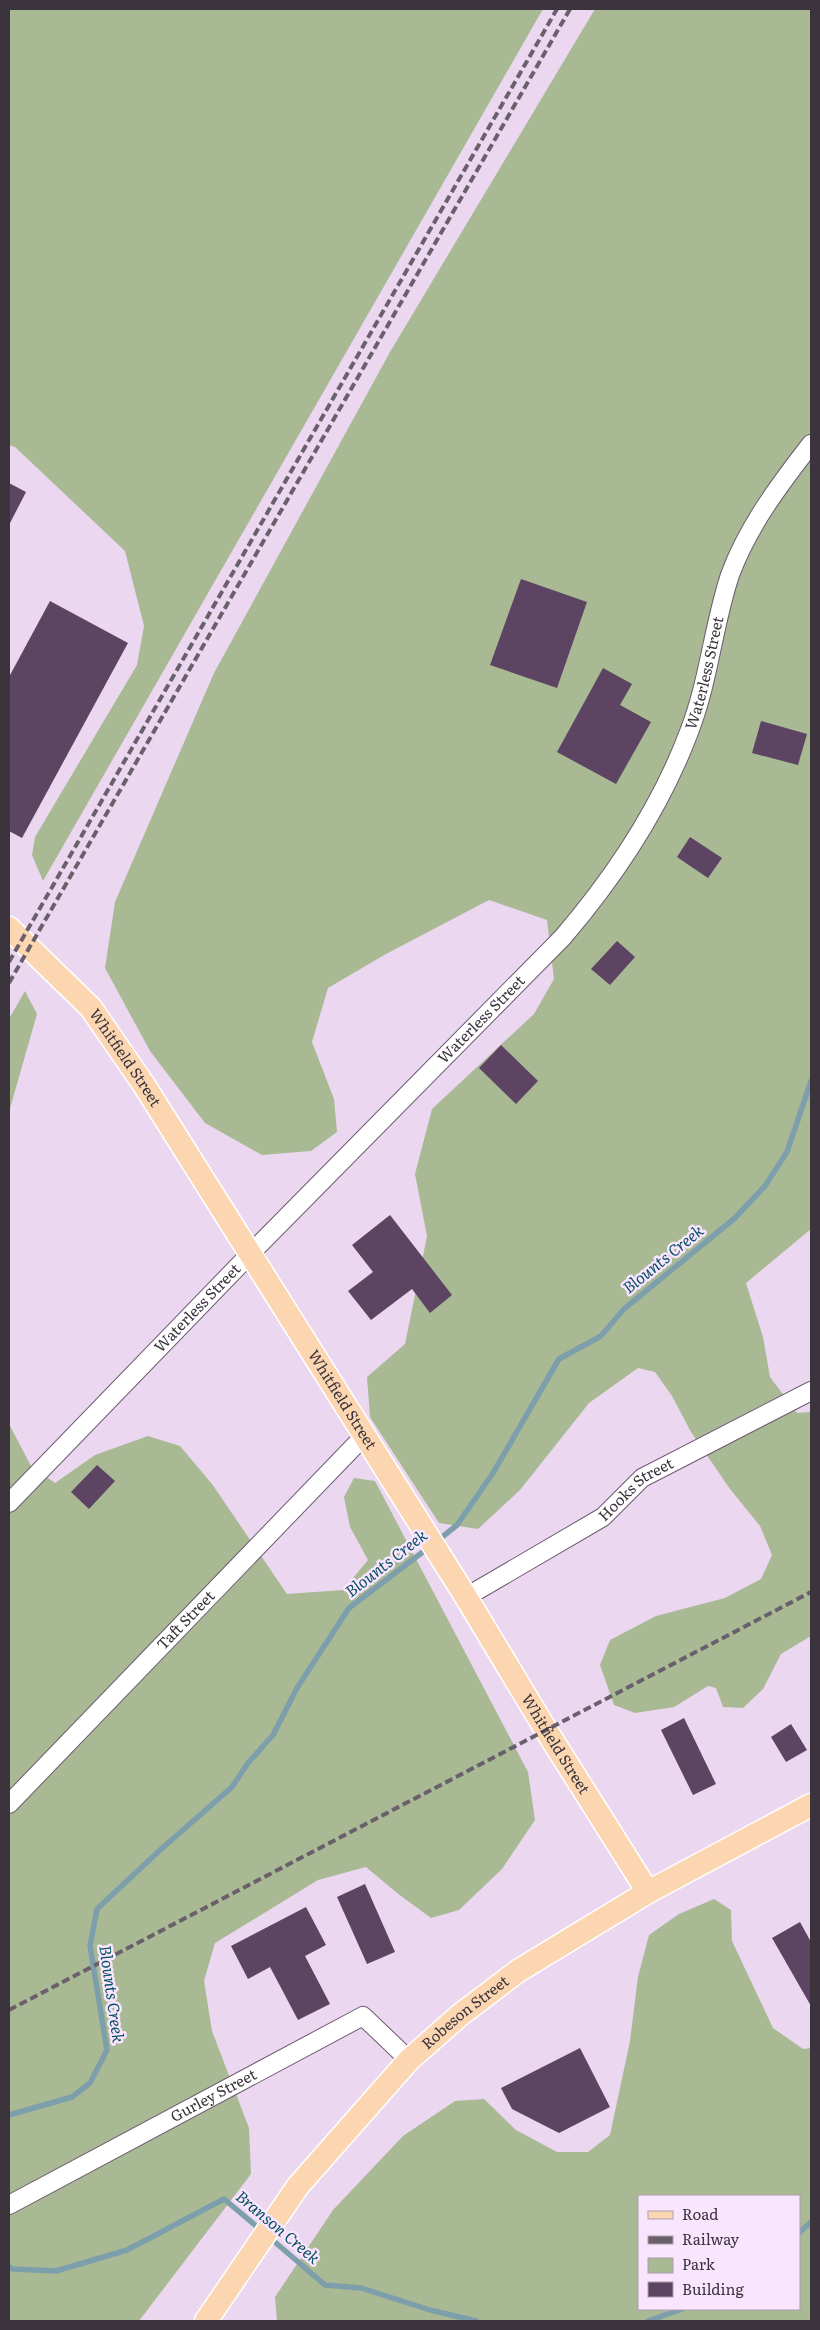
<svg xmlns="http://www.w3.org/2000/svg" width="820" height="2330" font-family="Literata,serif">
  <rect width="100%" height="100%" fill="#ebd8f0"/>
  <g fill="#a8b994" fill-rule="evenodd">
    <polygon points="9,9 543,9 43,881 32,855 35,837 137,665 144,626 125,551 15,447 9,445"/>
    <polygon points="595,9 811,9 811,1229 746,1283 763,1337 770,1377 797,1413 811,1412 811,1636 781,1654 763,1689 743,1708 723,1707 716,1688 708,1686 674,1707 635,1713 614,1705 600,1665 610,1640 656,1616 725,1598 761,1579 772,1555 760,1526 730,1489 691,1432 672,1396 655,1372 638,1368 589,1403 520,1490 478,1529 439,1523 370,1417 367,1377 405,1344 427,1236 415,1174 432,1109 534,1014 554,979 547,920 489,900 386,954 328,988 312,1042 334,1099 337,1132 311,1151 262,1155 205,1123 150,1051 105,968 115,902 214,673 390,352"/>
    <polygon points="25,991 37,1014 9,1112 9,1019"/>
    <polygon points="9,1424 31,1466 55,1483 95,1455 148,1436 180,1446 212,1484 287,1594 343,1590 368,1560 350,1527 344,1497 354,1478 375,1481 528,1772 535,1820 502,1869 459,1910 431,1918 397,1893 366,1867 318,1880 215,1943 204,1981 212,2031 249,2128 251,2174 139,2321 9,2321"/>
    <path d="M 714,1899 L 731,1910 L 732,1941 L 773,2028 L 803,2049 L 811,2048 L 811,2321 L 277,2321 L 275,2297 L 333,2210 L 403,2136 L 455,2101 L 484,2099 L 516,2130 L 557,2152 L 588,2152 L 610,2135 L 630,2041 L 638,1977 L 649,1935 L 679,1914 ZM 799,2196 L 799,2309 L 639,2309 L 639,2196 Z"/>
  </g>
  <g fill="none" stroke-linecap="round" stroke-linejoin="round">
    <g stroke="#7d9fac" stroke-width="5.5">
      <polyline points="436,1542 457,1525 493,1473 559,1359 601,1336 624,1309 735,1218 765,1186 787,1152 811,1081"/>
      <polyline points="9,2115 72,2097 90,2083 107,2050 90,1946 97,1909 159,1851 232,1787 248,1763 273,1735 297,1688 349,1608 428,1548"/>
      <polyline points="799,2233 811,2222"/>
      <polyline points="269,2237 325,2285 361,2288 430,2310 476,2321"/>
      <polyline points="9,2267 13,2269 56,2271 127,2250 224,2199 262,2231"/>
      <polyline points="648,2321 682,2309"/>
    </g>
  </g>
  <g fill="#5c4462">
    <polygon points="9,483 26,492 9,525"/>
    <polygon points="521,579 587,602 557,688 490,665"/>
    <polygon points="50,601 128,643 22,838 9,831 9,677"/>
    <polygon points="603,668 632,684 620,705 651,722 616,784 557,752"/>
    <polygon points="761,721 807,734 798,765 752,753"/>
    <polygon points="690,837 722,858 708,878 677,857"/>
    <polygon points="617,941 635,957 610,985 591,969"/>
    <polygon points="501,1045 538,1081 516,1104 479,1068"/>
    <polygon points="390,1215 452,1295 430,1313 412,1289 371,1320 348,1291 373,1272 352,1245"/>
    <polygon points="97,1465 115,1481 89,1509 71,1492"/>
    <polygon points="684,1718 716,1784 693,1795 661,1730"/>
    <polygon points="791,1724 807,1750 786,1762 771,1737"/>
    <polygon points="365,1884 395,1952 367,1964 337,1897"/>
    <polygon points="306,1907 326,1945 305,1956 330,2004 298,2020 270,1967 248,1979 231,1946"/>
    <polygon points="800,1922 811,1942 811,2006 772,1938"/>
    <polygon points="580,2048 610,2107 559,2133 512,2109 501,2088"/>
  </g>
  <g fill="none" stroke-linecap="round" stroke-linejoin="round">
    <g stroke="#6c5b70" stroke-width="20">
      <g id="minor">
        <path id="s1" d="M 9,1503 L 250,1254 L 563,937 C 616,875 660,809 689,732 C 709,681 713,626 730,575 C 748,526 780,484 811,444"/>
        <path id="s2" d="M 466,1597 L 603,1517 L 642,1478 L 811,1391"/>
        <path id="s3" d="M 9,1804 L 364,1436"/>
        <path id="s4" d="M 9,2205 L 363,2016 L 409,2060"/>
      </g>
    </g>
    <g stroke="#fff" stroke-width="25">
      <g id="major">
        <path id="s5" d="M 9,928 L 91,1008 L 144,1085 L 466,1597 L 546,1730 L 648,1892"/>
        <path id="s6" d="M 206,2321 L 298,2186 L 409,2060 L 460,2015 L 518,1971 L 648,1892 L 811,1805"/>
      </g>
    </g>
    <use href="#minor" stroke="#fff" stroke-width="18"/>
    <use href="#major" stroke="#fbd6b0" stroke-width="22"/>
    <g stroke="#6a606c" stroke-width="4" stroke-dasharray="8 4" stroke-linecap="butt">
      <polyline points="9,962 557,9"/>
      <polyline points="9,983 570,9"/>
      <polyline points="9,2010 811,1592"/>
    </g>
  </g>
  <g text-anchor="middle" stroke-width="5" stroke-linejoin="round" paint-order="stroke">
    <g font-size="15" fill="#3b343d" stroke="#f9e5fd">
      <text dy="5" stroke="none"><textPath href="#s1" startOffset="1095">Waterless Street</textPath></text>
      <text dy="5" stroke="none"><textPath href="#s1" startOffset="676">Waterless Street</textPath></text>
      <text dy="5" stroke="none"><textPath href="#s5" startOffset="175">Whitfield Street</textPath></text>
      <text dy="5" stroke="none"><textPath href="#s1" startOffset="271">Waterless Street</textPath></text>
      <text dy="5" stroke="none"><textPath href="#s5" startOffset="580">Whitfield Street</textPath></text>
      <text dy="5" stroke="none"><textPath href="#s2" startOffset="202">Hooks Street</textPath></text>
      <text dy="5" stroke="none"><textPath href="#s3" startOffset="255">Taft Street</textPath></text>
      <text dy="5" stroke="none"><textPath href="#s5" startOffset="985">Whitfield Street</textPath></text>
      <text dy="5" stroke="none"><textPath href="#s6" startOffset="405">Robeson Street</textPath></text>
      <text dy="5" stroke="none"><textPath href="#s4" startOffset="232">Gurley Street</textPath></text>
    </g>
    <g font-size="16" font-style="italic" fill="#085262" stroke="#f9e5fd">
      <text transform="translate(663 1259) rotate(-39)" y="6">Blounts Creek</text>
      <text transform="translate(386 1563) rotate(-38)" y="6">Blounts Creek</text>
      <text transform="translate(112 1994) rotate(82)" y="6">Blounts Creek</text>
      <text transform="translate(278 2227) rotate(40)" y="6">Branson Creek</text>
    </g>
  </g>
  <rect width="820" height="2330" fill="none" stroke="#3b343d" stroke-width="20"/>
  <rect x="638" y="2195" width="162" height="115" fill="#f9e5fd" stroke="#ad9eb0"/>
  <rect x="648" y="2211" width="25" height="8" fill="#fbd6b0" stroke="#ad9eb0"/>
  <text x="682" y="2220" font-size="15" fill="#3b343d">Road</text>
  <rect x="648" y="2236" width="25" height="8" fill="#6a606c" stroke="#ad9eb0"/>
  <text x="682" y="2245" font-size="15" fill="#3b343d">Railway</text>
  <rect x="648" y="2258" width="25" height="15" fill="#a8b994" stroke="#ad9eb0"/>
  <text x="682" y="2270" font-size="15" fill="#3b343d">Park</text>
  <rect x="648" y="2282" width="25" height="15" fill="#5c4462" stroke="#ad9eb0"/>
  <text x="682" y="2295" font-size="15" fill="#3b343d">Building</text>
</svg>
